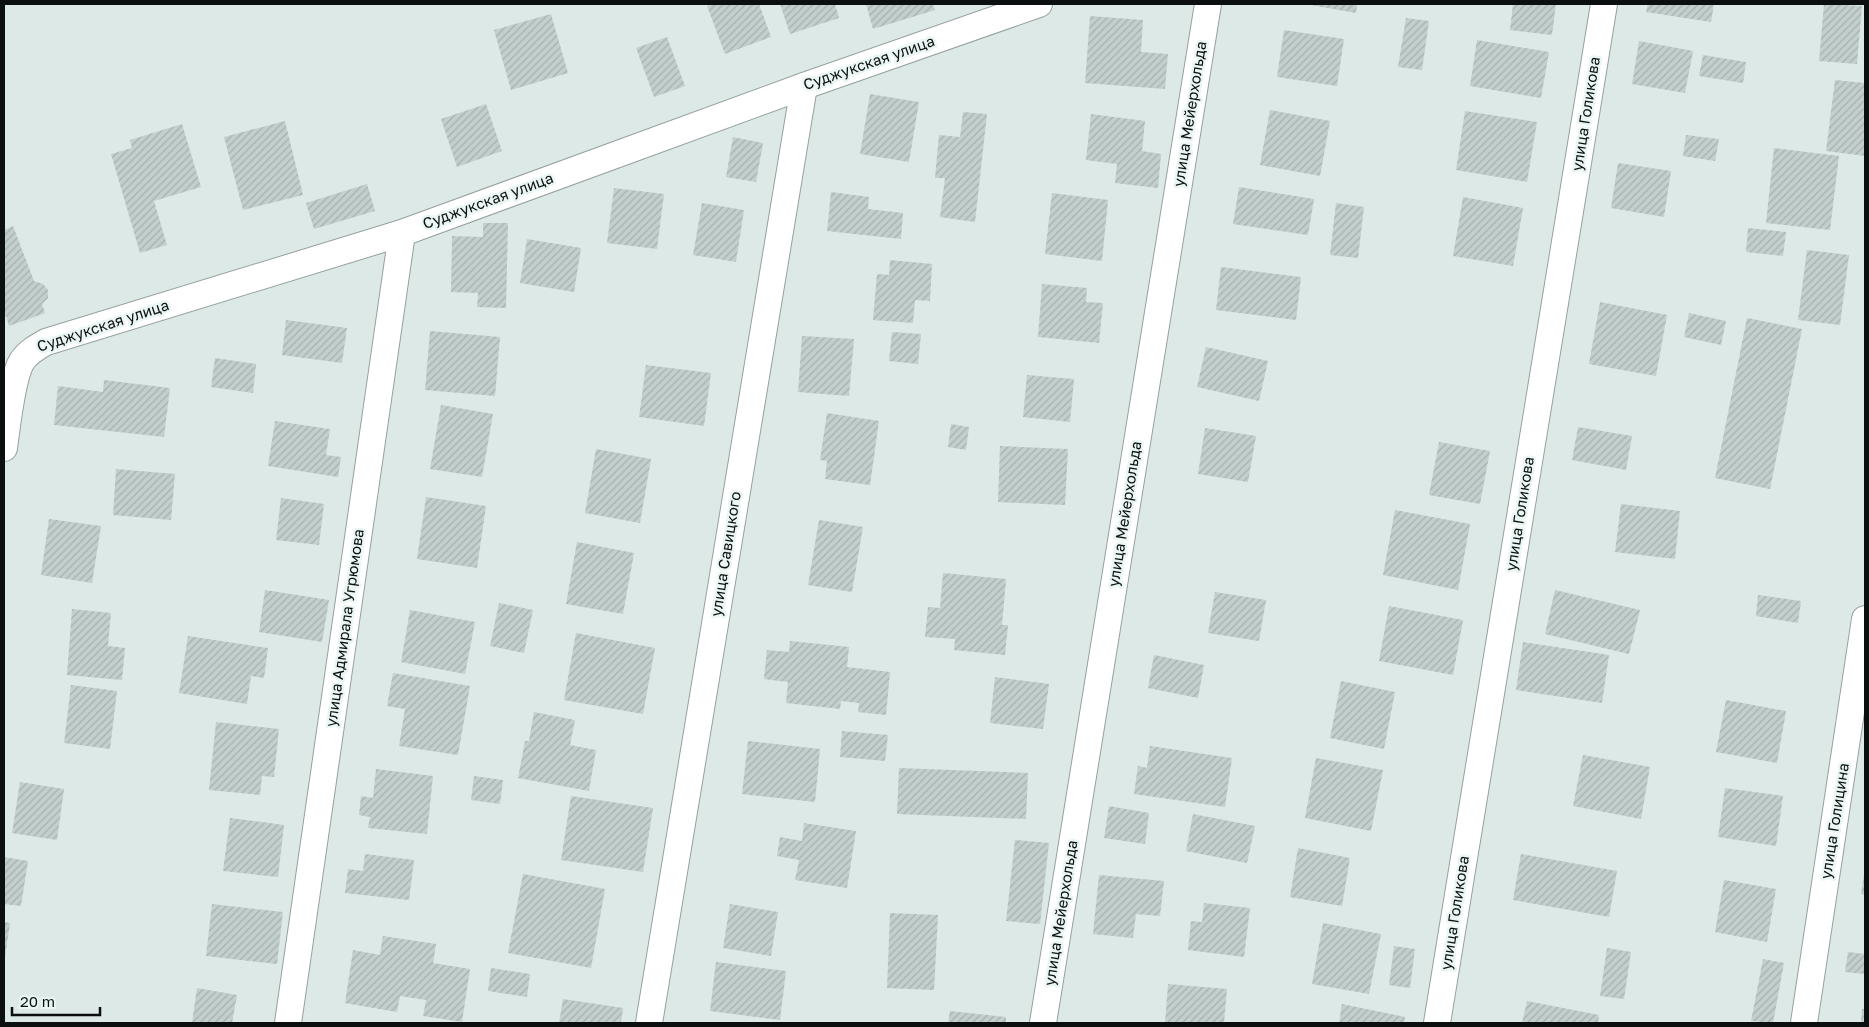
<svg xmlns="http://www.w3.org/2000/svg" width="1869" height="1027" font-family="'Golos Text',sans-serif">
  <defs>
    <pattern id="building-hatch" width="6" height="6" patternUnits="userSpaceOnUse" patternTransform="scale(1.25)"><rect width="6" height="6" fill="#c3cfcc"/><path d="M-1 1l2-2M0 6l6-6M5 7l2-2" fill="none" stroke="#a6b1ae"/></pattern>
  </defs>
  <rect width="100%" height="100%" fill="#dde9e7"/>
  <g fill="url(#building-hatch)">
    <polygon points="713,4 759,4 771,37 725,54 707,6"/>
    <polygon points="780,4 835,4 839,18 790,34"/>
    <polygon points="866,4 933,4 935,10 873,29"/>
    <polygon points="1305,4 1357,4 1356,13"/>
    <polygon points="1513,4 1556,4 1552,35 1510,30"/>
    <polygon points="1648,4 1714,4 1711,22 1646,12"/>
    <polygon points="1824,4 1862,6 1857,64 1819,61"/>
    <polygon points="551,14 568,73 511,90 494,30"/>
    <polygon points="1090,16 1143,20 1141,52 1168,54 1165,89 1085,83"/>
    <polygon points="1406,18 1429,21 1422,70 1398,67"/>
    <polygon points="1284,30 1344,39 1337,86 1277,77"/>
    <polygon points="667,37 685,86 654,97 636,48"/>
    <polygon points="1477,40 1549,52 1541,98 1470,86"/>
    <polygon points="1639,41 1693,51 1685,93 1632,84"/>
    <polygon points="1703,55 1746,62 1743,83 1699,76"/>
    <polygon points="1835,80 1865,83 1865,156 1826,151"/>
    <polygon points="870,94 919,102 909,162 860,154"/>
    <polygon points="486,104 502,151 457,167 441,119"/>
    <polygon points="1270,110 1330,121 1320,176 1260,165"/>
    <polygon points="1465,111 1537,122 1527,182 1456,170"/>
    <polygon points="963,112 987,114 975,222 940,217 945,178 935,178 939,135 960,137"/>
    <polygon points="1091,114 1145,121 1142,151 1161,154 1158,188 1115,183 1117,164 1086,160"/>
    <polygon points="285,121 303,195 243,210 224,137"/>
    <polygon points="182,124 201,187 154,201 167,245 140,253 111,154 132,148 130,140"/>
    <polygon points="1686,135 1719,139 1715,161 1683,156"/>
    <polygon points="733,137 763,143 756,182 726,177"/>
    <polygon points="1774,148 1839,156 1830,230 1766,223"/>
    <polygon points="1618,163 1671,171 1664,217 1611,208"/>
    <polygon points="367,184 375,211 314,229 306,203"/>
    <polygon points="1239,187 1314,199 1308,235 1233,224"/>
    <polygon points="614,188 664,194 657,249 607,243"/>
    <polygon points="831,192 869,197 868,209 903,213 901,239 827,231"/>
    <polygon points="1052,193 1108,200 1102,261 1045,254"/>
    <polygon points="1463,197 1523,208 1513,266 1453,256"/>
    <polygon points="702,203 744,210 736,262 693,255"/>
    <polygon points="1336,203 1364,207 1358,258 1330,255"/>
    <polygon points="483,223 508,223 506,308 477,307 478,293 451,292 452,236 483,237"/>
    <polygon points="13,226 34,281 43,284 48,290 48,298 42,304 45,313 9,326 6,316 4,317 4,230"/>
    <polygon points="1748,228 1786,232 1783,256 1746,252"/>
    <polygon points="527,239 581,248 574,292 520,283"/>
    <polygon points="1807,250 1849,255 1840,325 1798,320"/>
    <polygon points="890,260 932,264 930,301 915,300 913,323 873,320 877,274 889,275"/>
    <polygon points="1221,267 1301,277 1296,320 1216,310"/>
    <polygon points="1042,284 1087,288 1086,302 1103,303 1099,343 1038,337"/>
    <polygon points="1600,302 1667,315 1656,376 1589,364"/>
    <polygon points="1689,313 1726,321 1721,345 1684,337"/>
    <polygon points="1747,318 1802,329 1770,489 1715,478"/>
    <polygon points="286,320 347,328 342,363 282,355"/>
    <polygon points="430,331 500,337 495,396 425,390"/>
    <polygon points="892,332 921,334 918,364 889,361"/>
    <polygon points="802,336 854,339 849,396 798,392"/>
    <polygon points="1206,347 1268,361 1259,401 1197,387"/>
    <polygon points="215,358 256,364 253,393 211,387"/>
    <polygon points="646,365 711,373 704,426 639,417"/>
    <polygon points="1027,375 1074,379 1070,422 1023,417"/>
    <polygon points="104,380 170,388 164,437 54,425 58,386 103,392"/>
    <polygon points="441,405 493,414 482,477 430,469"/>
    <polygon points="827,413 879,421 870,485 825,479 827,461 820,460"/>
    <polygon points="275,421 330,429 326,455 341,457 338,477 268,466"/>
    <polygon points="951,424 969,427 966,450 948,447"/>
    <polygon points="1578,427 1632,436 1626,470 1572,460"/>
    <polygon points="1205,428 1256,436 1248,482 1198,474"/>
    <polygon points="1439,442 1490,451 1480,504 1429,495"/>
    <polygon points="1000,446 1068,449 1065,505 998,502"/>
    <polygon points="596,449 651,459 640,523 585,513"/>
    <polygon points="116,469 175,474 171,520 113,515"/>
    <polygon points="426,497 486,506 477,568 417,559"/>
    <polygon points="281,498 324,504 319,545 276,540"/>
    <polygon points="1621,504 1680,511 1675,559 1615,552"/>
    <polygon points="1395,510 1470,524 1458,590 1383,575"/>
    <polygon points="49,519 101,526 92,583 41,575"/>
    <polygon points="819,520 863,527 852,592 808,585"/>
    <polygon points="577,542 634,553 623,614 566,604"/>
    <polygon points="943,573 1006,579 1002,625 1008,625 1005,655 954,650 955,639 925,637 928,607 940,608"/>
    <polygon points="265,590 329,600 322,642 259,632"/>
    <polygon points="1555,590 1640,610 1629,654 1545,634"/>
    <polygon points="1215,592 1266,600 1259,641 1208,633"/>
    <polygon points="1758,595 1801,601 1798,623 1756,616"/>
    <polygon points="499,603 533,610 524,653 490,646"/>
    <polygon points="1389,606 1463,620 1453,675 1379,661"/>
    <polygon points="72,609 111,613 108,646 125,648 122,680 67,675"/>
    <polygon points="410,610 475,622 465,674 401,662"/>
    <polygon points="576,633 655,648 643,714 564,700"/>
    <polygon points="188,636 268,648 264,678 251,676 247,704 179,693"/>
    <polygon points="790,641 849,647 847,667 890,672 886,715 858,712 859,703 841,701 840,709 786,703 788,682 764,679 767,650 789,652"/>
    <polygon points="1523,642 1609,655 1602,703 1516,690"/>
    <polygon points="1154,655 1204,665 1198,698 1148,688"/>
    <polygon points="393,673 470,686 458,755 399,746 405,709 387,706"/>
    <polygon points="995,677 1049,684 1043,729 990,723"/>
    <polygon points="1341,681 1395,692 1384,749 1330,738"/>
    <polygon points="71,685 117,691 110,749 64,743"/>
    <polygon points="1726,700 1786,711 1777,763 1716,752"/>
    <polygon points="534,712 575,720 570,745 596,750 589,791 518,778 525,741 529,741"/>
    <polygon points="216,722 279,729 274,777 262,776 260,795 209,790"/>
    <polygon points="842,731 888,735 885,761 840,757"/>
    <polygon points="748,741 820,749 815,802 742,794"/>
    <polygon points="1150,746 1232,758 1225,807 1134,794 1138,766 1147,768"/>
    <polygon points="1583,755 1650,767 1641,819 1573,806"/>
    <polygon points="1316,758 1383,770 1371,831 1305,818"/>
    <polygon points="899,768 1028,773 1026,819 897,814"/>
    <polygon points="376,769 433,776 427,834 368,828 370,817 359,815 361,796 373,798"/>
    <polygon points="474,776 503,780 500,804 471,800"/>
    <polygon points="20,782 64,789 57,840 12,833"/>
    <polygon points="1725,788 1783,796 1776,846 1718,837"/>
    <polygon points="571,796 653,808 643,872 561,860"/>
    <polygon points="1109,806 1149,813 1145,844 1104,838"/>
    <polygon points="1193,814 1255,826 1247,863 1186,851"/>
    <polygon points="230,818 284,825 278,877 223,871"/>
    <polygon points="804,823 856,831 847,888 795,880 799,860 777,856 780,837 802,841"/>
    <polygon points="1015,840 1049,843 1040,924 1006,921"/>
    <polygon points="1298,848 1350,858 1342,906 1290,897"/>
    <polygon points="365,854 414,860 409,900 345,893 348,869 363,871"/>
    <polygon points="1521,854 1617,871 1609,917 1513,900"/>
    <polygon points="4,857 28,861 21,906 4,904"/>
    <polygon points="523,874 605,889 591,968 508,953"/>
    <polygon points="1099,875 1164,881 1160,916 1136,914 1133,938 1093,934"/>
    <polygon points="1864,875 1865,875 1865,895 1861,894"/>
    <polygon points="1724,880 1776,889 1767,942 1715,932"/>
    <polygon points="1204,903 1250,908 1244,957 1188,950 1191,921 1202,922"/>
    <polygon points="212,904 283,912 277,964 206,956"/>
    <polygon points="730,904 778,912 771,956 723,948"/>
    <polygon points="890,913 938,915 934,990 887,988"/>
    <polygon points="4,922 10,923 5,957 4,957"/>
    <polygon points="1323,923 1381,934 1369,994 1312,984"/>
    <polygon points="383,936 436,944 433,963 470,969 462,1022 423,1016 426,1000 400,996 397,1012 345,1003 353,950 380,955"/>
    <polygon points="1394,946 1415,949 1410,988 1389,985"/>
    <polygon points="1607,948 1631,952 1624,999 1600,996"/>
    <polygon points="1848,952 1865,954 1865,974 1845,972"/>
    <polygon points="1763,959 1784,963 1773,1023 1751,1021"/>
    <polygon points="716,962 786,971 780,1020 710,1011"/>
    <polygon points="491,968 530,974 527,997 488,991"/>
    <polygon points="1168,984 1227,989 1224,1023 1165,1023"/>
    <polygon points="197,988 237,995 232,1023 192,1023"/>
    <polygon points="563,999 623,1008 621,1023 559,1023"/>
    <polygon points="1527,1001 1599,1015 1598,1023 1522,1023"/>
    <polygon points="1342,1004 1405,1017 1404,1023 1339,1023"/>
    <polygon points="1862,1009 1865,1009 1865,1023 1861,1023"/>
    <polygon points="950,1011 1006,1017 1006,1023 948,1023"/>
  </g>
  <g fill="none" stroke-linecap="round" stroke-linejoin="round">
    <g stroke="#96a19f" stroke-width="28">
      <g id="minor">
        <path d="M 4,448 C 7,427 12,377 22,361 C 28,352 37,347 46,342 L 402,233 L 804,86 L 1039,4"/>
        <polyline points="288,1023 402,233"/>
        <polyline points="649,1023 804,86"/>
        <polyline points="1043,1023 1208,4"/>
        <polyline points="1437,1023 1604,4"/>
        <polyline points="1804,1023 1865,619"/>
      </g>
    </g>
    <use href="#minor" stroke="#fff" stroke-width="26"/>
  </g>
  <g text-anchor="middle" stroke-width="5" stroke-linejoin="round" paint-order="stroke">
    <g font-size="15" fill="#0b0f0f" stroke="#eaf6f4">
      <text transform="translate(869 63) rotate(-19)" y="5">Суджукская улица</text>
      <text transform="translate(1190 114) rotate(-81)" y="5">улица Мейерхольда</text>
      <text transform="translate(1586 114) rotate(-81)" y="5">улица Голикова</text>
      <text transform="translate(488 201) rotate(-20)" y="5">Суджукская улица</text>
      <text transform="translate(103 326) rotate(-18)" y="5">Суджукская улица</text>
      <text transform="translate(1125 514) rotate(-81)" y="5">улица Мейерхольда</text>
      <text transform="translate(1520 514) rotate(-81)" y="5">улица Голикова</text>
      <text transform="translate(726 554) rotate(-81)" y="5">улица Савицкого</text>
      <text transform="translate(345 628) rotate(-82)" y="5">улица Адмирала Угрюмова</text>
      <text transform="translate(1835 821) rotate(-81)" y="5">улица Голицина</text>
      <text transform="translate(1061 913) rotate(-81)" y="5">улица Мейерхольда</text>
      <text transform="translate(1455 913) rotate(-81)" y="5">улица Голикова</text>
    </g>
  </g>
  <rect width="1869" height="1027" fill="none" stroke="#0b0f0f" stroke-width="10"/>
  <path d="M12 1007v8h88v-8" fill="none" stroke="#0b0f0f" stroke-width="2.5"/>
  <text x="20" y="1007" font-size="15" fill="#0b0f0f" stroke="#eaf6f4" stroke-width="4" paint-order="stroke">20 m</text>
</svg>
